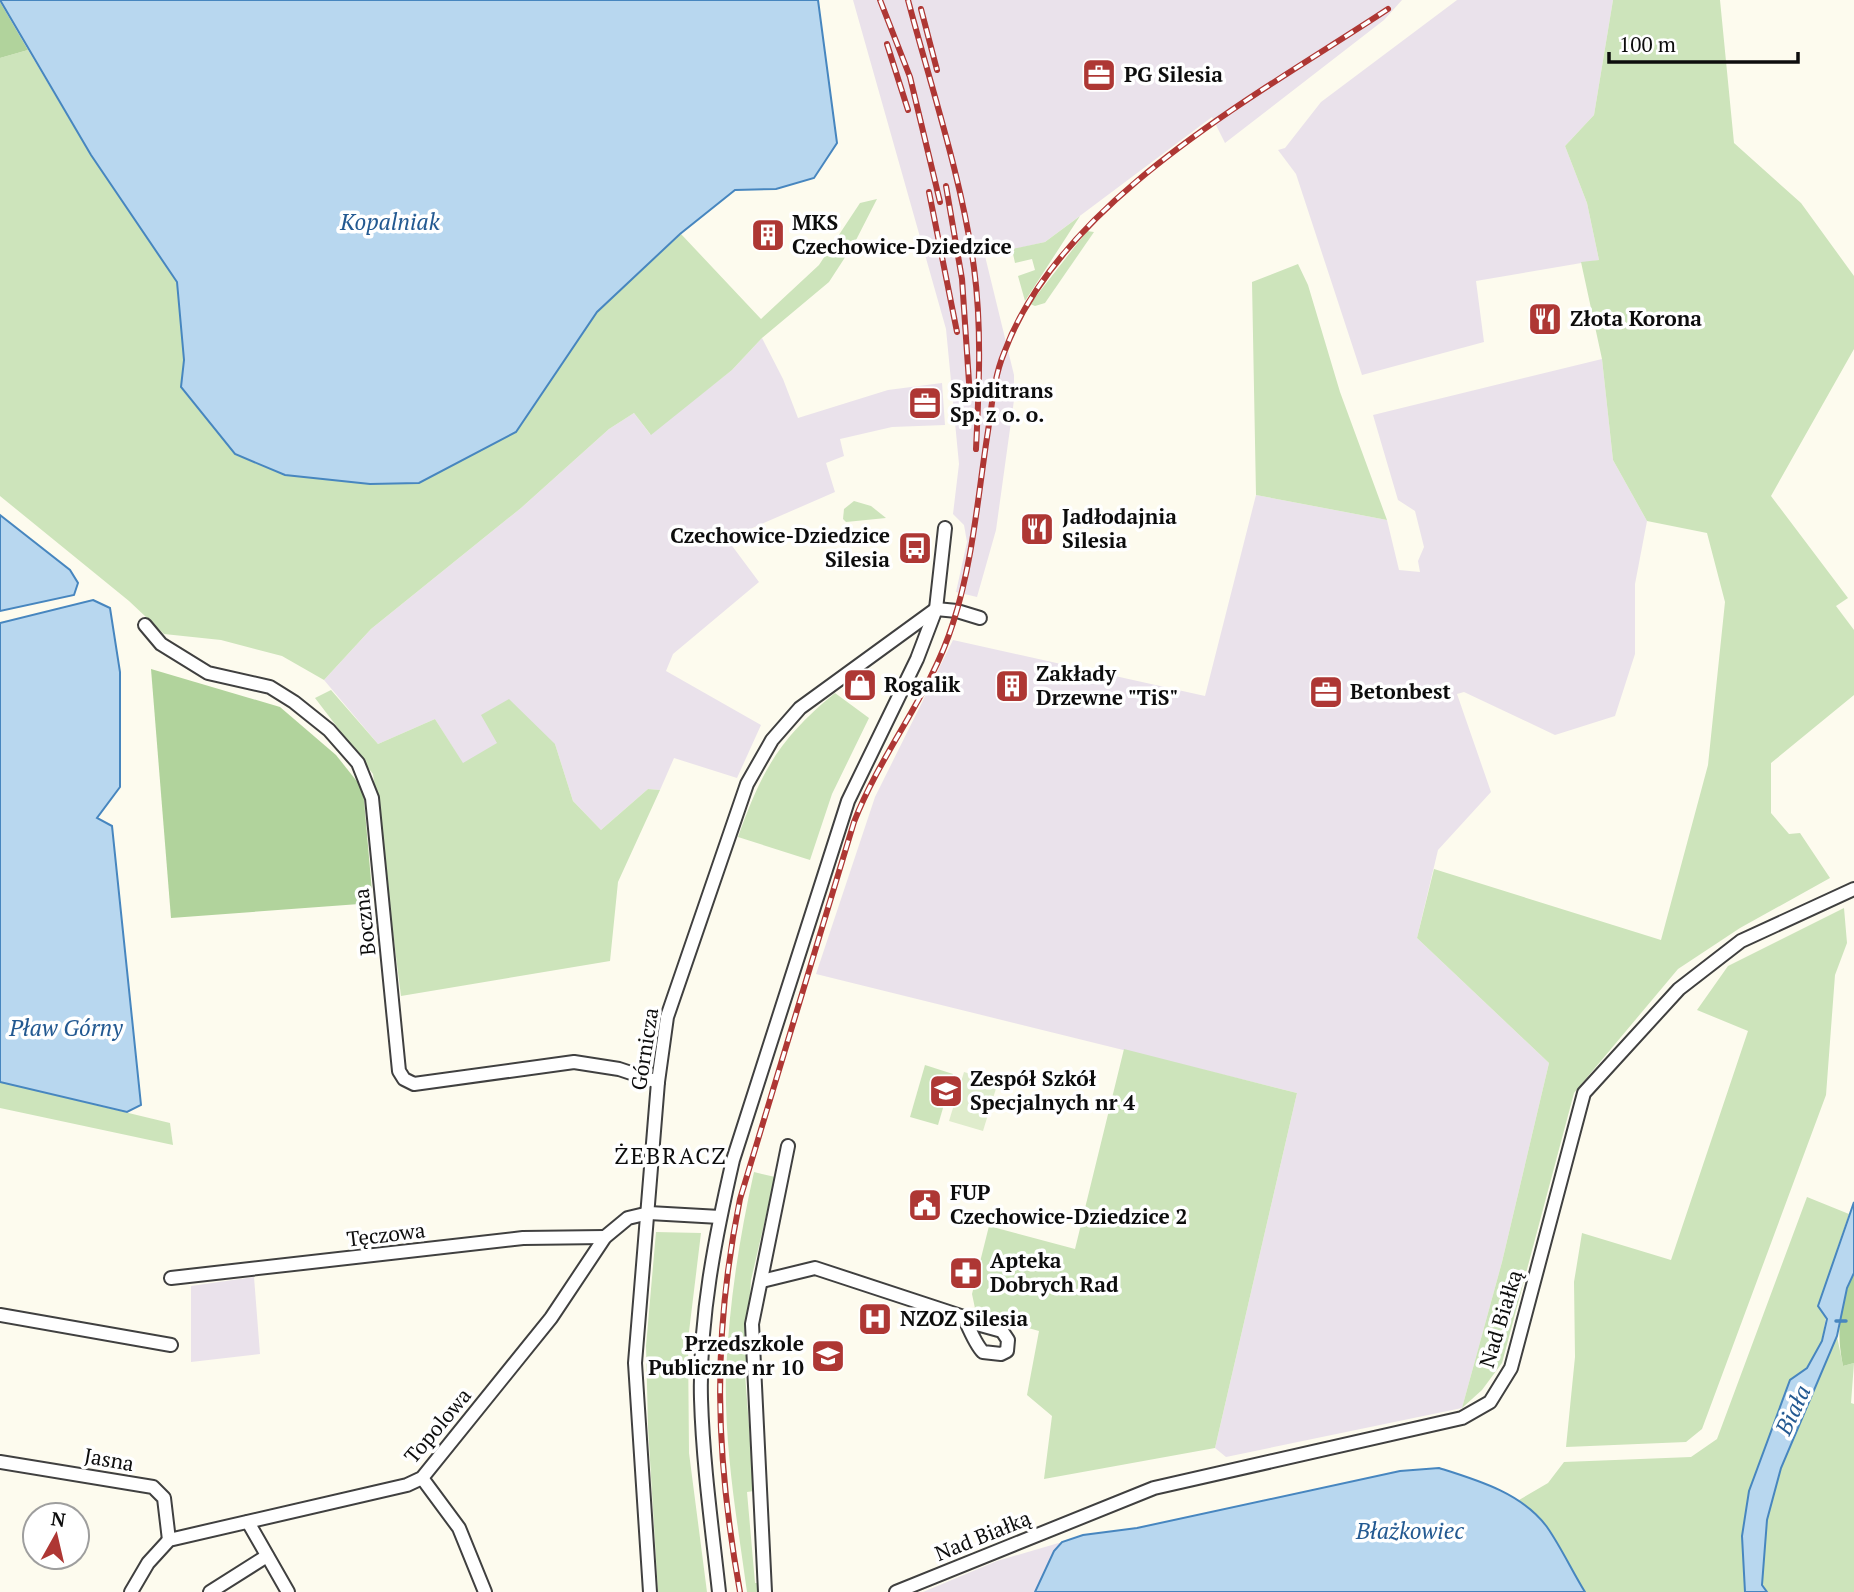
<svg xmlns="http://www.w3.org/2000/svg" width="1854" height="1592" font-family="'PT Serif',serif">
  <rect width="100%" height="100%" fill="#fdfbee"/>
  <g fill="#eae2eb">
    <polygon points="853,0 1402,0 1384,20 1225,143 1212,117 1045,242 985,256 1014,375 1014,400 996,530 977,597 956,592 967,542 964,525 953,514 959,464 946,329"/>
    <polygon points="1457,0 1613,0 1594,115 1565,146 1587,203 1599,260 1476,281 1484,342 1362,375 1296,174 1278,150 1285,148 1321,102"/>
    <polygon points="762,338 783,379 798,418 888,390 942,383 945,425 892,427 840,439 844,456 826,463 835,492 727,539 759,582 673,654 666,671 761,725 737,778 674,758 660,790 648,789 601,830 573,801 555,744 498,743 463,764 435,719 378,744 324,680 371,629 521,508 609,429 634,413 650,434 732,370"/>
    <polygon points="1602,359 1613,460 1647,521 1635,584 1635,654 1615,716 1555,735 1464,692 1457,694 1491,792 1438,850 1417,938 1549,1063 1502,1262 1462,1408 1226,1457 1215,1448 1297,1093 816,974 875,797 953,640 1205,696 1256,495 1387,520 1399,570 1420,572 1418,561 1424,547 1415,511 1398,500 1373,415"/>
    <polygon points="254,1277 260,1354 191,1362 191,1286"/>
    <polygon points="1062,1542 1054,1551 1035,1592 923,1592 997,1561"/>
  </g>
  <g fill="#cde4bb">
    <polygon points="1613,0 1720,0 1734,143 1801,203 1854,276 1854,349 1771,496 1848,598 1836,606 1854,630 1854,695 1771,763 1771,813 1789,834 1800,833 1830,878 1740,928 1678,969 1574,1093 1502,1363 1482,1390 1462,1408 1502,1262 1549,1063 1417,938 1434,869 1661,940 1708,765 1725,602 1707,533 1647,521 1613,460 1602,359 1581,262 1599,260 1587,203 1565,146 1594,115"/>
    <polygon points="28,50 91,155 177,282 184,360 181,388 235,454 285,475 370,484 516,432 597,312 681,234 761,319 819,265 860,203 877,199 855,242 829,282 762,338 732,370 651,435 634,413 609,429 521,508 371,629 324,680 282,656 221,640 164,634 129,601 0,496 0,58"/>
    <polygon points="1080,216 1025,301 1018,276 1035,270 1032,259 1015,263 1012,249 1045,242"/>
    <polygon points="1087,231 1094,232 1045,303 1035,306 1030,304"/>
    <polygon points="1298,264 1308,285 1340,392 1387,520 1256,495 1252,282"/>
    <polygon points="854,501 871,506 886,518 846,522 843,519 844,509"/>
    <polygon points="331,690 378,744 435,719 463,763 497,743 481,715 509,699 555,744 573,801 601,830 648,789 660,790 618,882 610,961 401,996 373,774 315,698"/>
    <path d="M 835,693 L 869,718 L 832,794 L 810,860 L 738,837 C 762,770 779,739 835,693 Z"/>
    <polygon points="1844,908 1847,943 1835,975 1826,1095 1702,1429 1686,1442 1566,1447 1575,1357 1574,1282 1582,1233 1671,1260 1748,1031 1697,1010 1728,966"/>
    <polygon points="1124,1049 1297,1093 1215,1448 1044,1479 1052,1416 1027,1395 1039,1331 976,1313 972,1294 989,1226 1075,1249"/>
    <polygon points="925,1065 953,1074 938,1125 910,1117"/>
    <polygon points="0,1082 170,1123 173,1145 0,1108"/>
    <path d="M 754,1172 L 775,1177 L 751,1280 L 745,1374 L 754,1491 L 747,1492 L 755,1583 L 761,1583 L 761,1592 L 747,1592 C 737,1520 724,1446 726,1373 C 729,1305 739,1239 754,1172 Z"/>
    <polygon points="1807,1197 1849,1214 1837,1249 1822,1341 1807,1368 1790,1381 1749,1491 1742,1536 1745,1592 1585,1592 1546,1526 1519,1500 1548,1483 1564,1462 1691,1457 1717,1439"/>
    <polygon points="656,1232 701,1233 688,1340 689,1453 707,1592 658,1592 648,1427 646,1346"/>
    <polygon points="1837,1336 1843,1366 1854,1363 1851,1403 1854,1404 1854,1592 1767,1592 1762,1586 1767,1520 1781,1468"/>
  </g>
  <g fill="#b1d39c">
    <polygon points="0,2 28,50 0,58"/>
    <polygon points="151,669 280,707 336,755 363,789 373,903 171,918"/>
    <path d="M 1854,1273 L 1854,1363 L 1843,1366 C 1836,1332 1839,1305 1854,1273 Z"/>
  </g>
  <polygon fill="#dfeccc" points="964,1072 998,1082 983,1131 949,1121"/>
  <g fill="#b8d7ef" stroke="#4786bf" stroke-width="2">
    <polygon points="0,0 818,0 837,143 814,178 776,189 735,190 680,234 597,312 516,432 419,483 370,484 285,475 235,454 181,387 184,360 177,282 91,155"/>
    <polygon points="0,515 70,570 78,583 74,595 0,611"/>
    <polygon points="93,600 110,608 120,672 120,787 97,818 112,826 141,1105 127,1112 0,1082 0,623"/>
    <polygon points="1854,1202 1854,1273 1847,1288 1837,1336 1781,1468 1767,1520 1762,1585 1767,1592 1745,1592 1742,1536 1749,1491 1790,1380 1807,1368 1822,1341 1827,1319 1818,1306"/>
    <path d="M 1439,1468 C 1477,1480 1522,1493 1547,1527 C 1561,1547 1572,1571 1585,1592 L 1035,1592 L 1054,1551 L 1062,1542 L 1083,1535 L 1137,1528 L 1400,1471 Z"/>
  </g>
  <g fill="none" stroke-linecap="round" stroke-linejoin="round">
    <polyline stroke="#4786bf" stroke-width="3.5" points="1836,1321 1846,1321"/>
    <g stroke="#404040" stroke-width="16">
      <g id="minor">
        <polyline points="936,609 957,611 980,618"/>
        <polyline points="145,625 161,644 208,673 270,687 294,702 329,730 358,763 372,798 399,1071 404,1079 414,1084 574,1062 619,1069 658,1082"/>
        <polyline points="171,1278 523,1238 605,1237"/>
        <path d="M 762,1281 L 815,1268 L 964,1317 C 969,1328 975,1344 983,1352 L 1001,1354 L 1007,1351 L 1008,1340 L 1002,1331 L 966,1321"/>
        <polyline points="0,1315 171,1345"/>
        <polyline points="0,1462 153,1487 164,1498 169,1540"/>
        <polyline points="422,1478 459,1528 485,1592"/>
        <polyline points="248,1522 288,1592"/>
        <polyline points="131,1592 148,1563 169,1540 407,1485 422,1478 551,1318 605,1237 628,1218 649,1213 720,1217"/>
        <polyline points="210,1592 267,1556"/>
        <polyline points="650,1592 635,1363 658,1082 667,1017 747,784 772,740 800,708 936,609"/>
        <path d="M 719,1592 C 712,1528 703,1464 701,1399 C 699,1319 715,1238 733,1160 L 848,801 L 917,659 L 936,609 L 945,528"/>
        <polyline points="765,1592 752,1324 788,1146"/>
        <polyline points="896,1592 1154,1488 1462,1418 1490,1402 1511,1368 1584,1093 1679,989 1741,941 1854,889"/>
      </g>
    </g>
    <use href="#minor" stroke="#fff" stroke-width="12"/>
    <g stroke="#ae3734" stroke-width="6">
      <g id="rail">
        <polyline points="880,0 910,77 940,202"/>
        <path d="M 908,0 C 931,87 962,179 974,268 C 982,328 979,388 976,449"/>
        <polyline points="921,9 937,70"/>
        <polyline points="887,44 908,110"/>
        <polyline points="946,186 962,279 970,397"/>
        <polyline points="929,192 957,332"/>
        <path d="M 740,1592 C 715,1454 712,1337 740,1199 L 854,822 C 881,752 931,694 953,623 C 973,562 978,494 988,431 C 992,405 994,377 1004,353 C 1060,200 1258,95 1388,9"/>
      </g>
    </g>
    <use href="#rail" stroke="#fff" stroke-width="3.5" stroke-dasharray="10" stroke-linecap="butt"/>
  </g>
  <defs>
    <g id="office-square" transform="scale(1.75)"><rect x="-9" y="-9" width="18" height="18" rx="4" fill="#ae3734" stroke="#fff"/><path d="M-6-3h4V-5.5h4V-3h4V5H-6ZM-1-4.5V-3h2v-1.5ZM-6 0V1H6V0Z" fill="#fff"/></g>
    <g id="building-square" transform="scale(1.75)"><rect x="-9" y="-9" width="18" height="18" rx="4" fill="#ae3734" stroke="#fff"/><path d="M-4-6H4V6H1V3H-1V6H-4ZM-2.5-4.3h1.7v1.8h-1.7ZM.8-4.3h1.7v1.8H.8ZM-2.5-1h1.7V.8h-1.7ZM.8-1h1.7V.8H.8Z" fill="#fff"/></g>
    <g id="restaurant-square" transform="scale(1.75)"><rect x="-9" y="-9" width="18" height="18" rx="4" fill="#ae3734" stroke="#fff"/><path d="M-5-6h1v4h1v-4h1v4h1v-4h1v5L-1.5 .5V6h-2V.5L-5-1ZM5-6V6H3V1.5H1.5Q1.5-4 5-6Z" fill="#fff"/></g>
    <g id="bus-square" transform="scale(1.75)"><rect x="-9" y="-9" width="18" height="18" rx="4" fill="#ae3734" stroke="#fff"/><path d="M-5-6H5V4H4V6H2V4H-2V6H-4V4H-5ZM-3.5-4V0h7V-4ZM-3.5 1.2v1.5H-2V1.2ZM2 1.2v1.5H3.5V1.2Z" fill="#fff"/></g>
    <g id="shop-square" transform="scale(1.75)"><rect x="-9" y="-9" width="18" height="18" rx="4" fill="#ae3734" stroke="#fff"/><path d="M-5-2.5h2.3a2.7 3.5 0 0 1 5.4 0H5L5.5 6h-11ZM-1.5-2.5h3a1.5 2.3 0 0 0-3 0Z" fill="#fff"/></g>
    <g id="school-square" transform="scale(1.75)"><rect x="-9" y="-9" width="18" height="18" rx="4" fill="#ae3734" stroke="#fff"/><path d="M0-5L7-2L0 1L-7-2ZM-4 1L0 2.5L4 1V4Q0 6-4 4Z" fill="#fff"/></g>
    <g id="civic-square" transform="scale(1.75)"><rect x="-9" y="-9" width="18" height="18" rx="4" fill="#ae3734" stroke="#fff"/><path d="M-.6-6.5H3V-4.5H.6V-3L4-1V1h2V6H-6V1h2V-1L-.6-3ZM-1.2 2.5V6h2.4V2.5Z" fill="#fff"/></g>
    <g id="pharmacy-square" transform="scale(1.75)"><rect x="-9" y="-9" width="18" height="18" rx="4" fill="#ae3734" stroke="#fff"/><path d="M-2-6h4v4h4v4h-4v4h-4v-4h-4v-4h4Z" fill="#fff"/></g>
    <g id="hospital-square" transform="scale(1.75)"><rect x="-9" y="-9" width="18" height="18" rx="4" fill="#ae3734" stroke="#fff"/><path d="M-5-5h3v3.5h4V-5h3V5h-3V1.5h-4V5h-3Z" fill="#fff"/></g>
  </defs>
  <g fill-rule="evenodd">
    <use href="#office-square" x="1099" y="75"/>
    <use href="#building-square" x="768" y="235"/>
    <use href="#restaurant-square" x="1545" y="319"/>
    <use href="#office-square" x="925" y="403"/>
    <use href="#restaurant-square" x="1037" y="529"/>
    <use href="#bus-square" x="915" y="548"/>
    <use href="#shop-square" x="860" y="685"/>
    <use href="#building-square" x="1012" y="686"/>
    <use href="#office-square" x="1326" y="692"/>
    <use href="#school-square" x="946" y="1091"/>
    <use href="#civic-square" x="925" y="1205"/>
    <use href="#pharmacy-square" x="966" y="1273"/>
    <use href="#hospital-square" x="875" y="1319"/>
    <use href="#school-square" x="828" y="1356"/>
  </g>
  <g text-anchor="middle" stroke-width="7" stroke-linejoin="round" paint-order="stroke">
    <g font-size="21" font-weight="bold" fill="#0d0d0d" stroke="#fff" text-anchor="start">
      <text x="1124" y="82">PG Silesia</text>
      <text x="792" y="230">MKS<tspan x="792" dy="24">Czechowice-Dziedzice</tspan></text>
      <text x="1570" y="326">Złota Korona</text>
      <text x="950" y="398">Spiditrans<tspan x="950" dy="24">Sp. z o. o.</tspan></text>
      <text x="1062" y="524">Jadłodajnia<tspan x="1062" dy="24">Silesia</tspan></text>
      <text x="890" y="543" text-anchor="end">Czechowice-Dziedzice<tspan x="890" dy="24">Silesia</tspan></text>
      <text x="1036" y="681">Zakłady<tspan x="1036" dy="24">Drzewne "TiS"</tspan></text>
      <text x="884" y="692">Rogalik</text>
      <text x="1350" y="699">Betonbest</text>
      <text x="970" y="1086">Zespół Szkół<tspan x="970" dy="24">Specjalnych nr 4</tspan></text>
      <text x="950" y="1200">FUP<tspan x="950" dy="24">Czechowice-Dziedzice 2</tspan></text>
      <text x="990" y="1268">Apteka<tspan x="990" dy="24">Dobrych Rad</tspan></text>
      <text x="900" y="1326">NZOZ Silesia</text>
      <text x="804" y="1351" text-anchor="end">Przedszkole<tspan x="804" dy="24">Publiczne nr 10</tspan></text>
    </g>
    <g font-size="21" fill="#0d0d0d" stroke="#fff">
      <text transform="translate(365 922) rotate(-96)" y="7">Boczna</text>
      <text transform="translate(645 1049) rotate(-81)" y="7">Górnicza</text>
      <text transform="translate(386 1235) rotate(-7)" y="7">Tęczowa</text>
      <text transform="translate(1501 1319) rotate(-73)" y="7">Nad Białką</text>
      <text transform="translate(438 1426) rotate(-50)" y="7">Topolowa</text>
      <text transform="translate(109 1460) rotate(10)" y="7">Jasna</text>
      <text transform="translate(983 1536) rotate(-22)" y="7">Nad Białką</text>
    </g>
    <g font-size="23" font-style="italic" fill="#235991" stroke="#fff">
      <text x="390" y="230">Kopalniak</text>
      <text x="66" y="1036">Pław Górny</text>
      <text transform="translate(1793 1410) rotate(-65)" y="8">Biała</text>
      <text x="1410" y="1539">Błażkowiec</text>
    </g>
    <g font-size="23" letter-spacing="2" fill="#0d0d0d" stroke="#fff">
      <text x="671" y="1164">ŻEBRACZ</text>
    </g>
  </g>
  <g transform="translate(56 1536) rotate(8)"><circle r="33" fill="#ffffff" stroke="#9e9e9e" stroke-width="2"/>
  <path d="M0-5L12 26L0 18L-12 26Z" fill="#ae3734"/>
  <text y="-10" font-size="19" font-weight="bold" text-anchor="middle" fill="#0d0d0d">N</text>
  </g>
  <path d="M1609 52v10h189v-10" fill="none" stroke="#0d0d0d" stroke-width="3.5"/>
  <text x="1619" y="52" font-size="21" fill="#0d0d0d" stroke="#ffffff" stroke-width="5" paint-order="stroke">100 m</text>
</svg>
